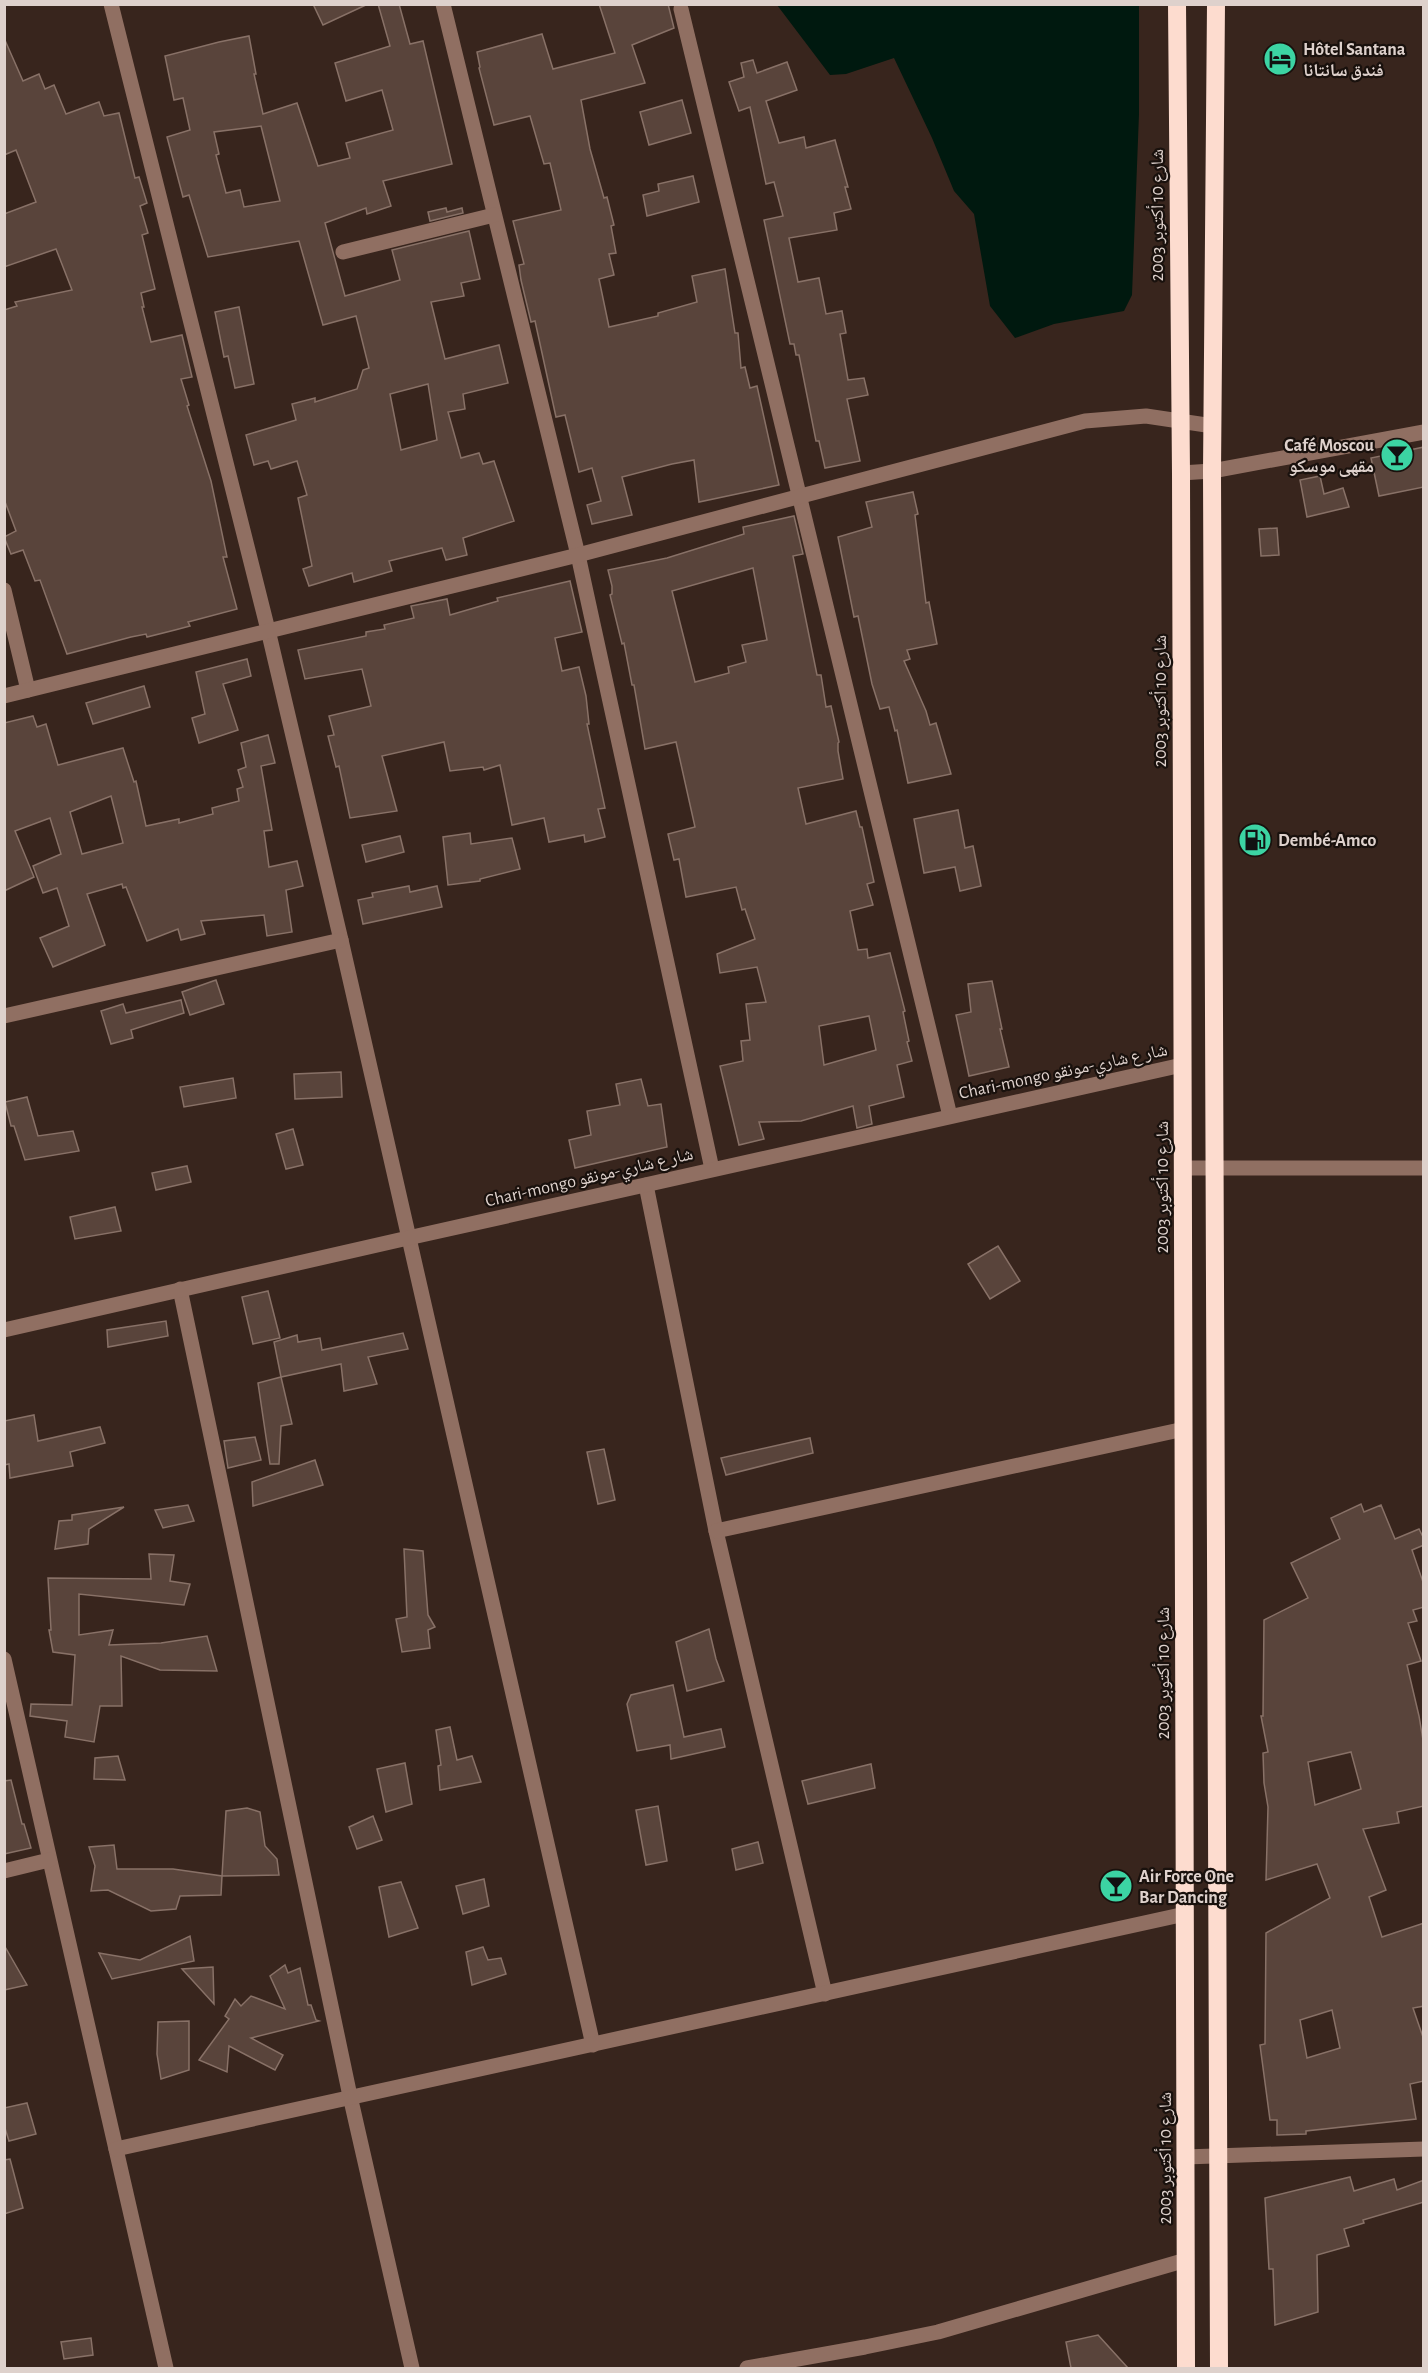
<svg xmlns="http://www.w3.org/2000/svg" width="1428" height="2373" font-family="'Alegreya Sans','Noto Naskh Arabic',sans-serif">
  <rect width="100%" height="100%" fill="#38251d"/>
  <polygon fill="#00190f" points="777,5 1139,5 1139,114 1132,295 1124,311 1054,324 1015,338 990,306 974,214 954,191 932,138 894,58 846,74 830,75"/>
  <g fill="#59443b" stroke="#887167" stroke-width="1.5" fill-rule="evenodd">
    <polygon points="313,4 368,4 323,25"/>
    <path d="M 378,4 L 399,4 L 410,44 L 423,41 L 452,164 L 383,181 L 391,206 L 367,214 L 366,208 L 325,223 L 345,296 L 400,280 L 392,250 L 469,231 L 480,279 L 461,283 L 464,296 L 431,302 L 445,359 L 499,345 L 508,383 L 463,394 L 465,409 L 448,412 L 461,458 L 479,453 L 483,464 L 494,461 L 514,521 L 463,538 L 467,555 L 446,560 L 442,548 L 389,561 L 392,571 L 354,582 L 352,573 L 309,586 L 303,569 L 312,566 L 298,498 L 307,495 L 297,461 L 271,469 L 268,461 L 254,465 L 246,435 L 296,420 L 292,404 L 315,398 L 315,402 L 357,389 L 363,370 L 369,368 L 356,316 L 323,325 L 299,241 L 208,257 L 189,195 L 183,197 L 167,137 L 190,130 L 183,98 L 174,100 L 165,56 L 219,42 L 249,36 L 256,74 L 254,74 L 263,114 L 297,103 L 318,166 L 350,158 L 346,143 L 393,130 L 382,90 L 346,101 L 335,63 L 390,46 ZM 261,126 L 280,201 L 244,207 L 240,190 L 226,193 L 216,155 L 219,154 L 214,132 ZM 428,384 L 437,440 L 401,450 L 390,394 Z"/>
    <polygon points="599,4 668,4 674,28 632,45 645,83 581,100 590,149 604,198 607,197 614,225 611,226 616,253 609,254 614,275 599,279 609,327 658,316 658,313 697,302 692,276 725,269 735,333 738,333 741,368 745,367 750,388 757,386 779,485 699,502 694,460 672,464 622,477 632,515 592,524 587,505 601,501 592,468 579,472 565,415 556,417 535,321 531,322 521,280 519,265 524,264 513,221 561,210 550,163 544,164 530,116 494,125 479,68 480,67 477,52 542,34 553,69 615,53"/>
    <polygon points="4,38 23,81 39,74 45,89 54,85 66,114 99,102 104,116 119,113 135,178 139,177 147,203 140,206 148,233 142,235 155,289 141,293 144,307 142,307 151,342 182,335 192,377 181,379 189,405 187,406 211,481 227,557 223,557 237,609 188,622 190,626 175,630 147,637 146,634 131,637 67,654 40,580 35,581 23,550 11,554 4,537 16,531 4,499 4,310 17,306 15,302 72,290 56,249 4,267 4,214 36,202 16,150 4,155"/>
    <polygon points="753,60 757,73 787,62 797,90 766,101 779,143 804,137 806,148 835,140 848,187 845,187 851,209 834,213 837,230 789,238 798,282 819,278 826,314 842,311 846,333 840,334 848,380 864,378 868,395 847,399 860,461 825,468 819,441 816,441 799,355 796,355 794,344 790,344 764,220 783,216 774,182 766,184 750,107 739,111 729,82 744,77 741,63"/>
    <polygon points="682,100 691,133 649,145 640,112"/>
    <polygon points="693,176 699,202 647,216 643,195 659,191 658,184"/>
    <polygon points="446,208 447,212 462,208 463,213 430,221 428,212"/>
    <polygon points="239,307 254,384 235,388 228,356 224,357 215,312"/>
    <polygon points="1424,447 1424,487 1379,496 1371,458"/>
    <polygon points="1320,476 1324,494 1343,488 1349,507 1307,517 1300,480"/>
    <polygon points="913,492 918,514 915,515 926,603 929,602 937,644 907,650 910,659 904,661 926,711 930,725 936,723 951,774 908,783 897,730 895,731 889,707 880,709 872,684 858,616 854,617 838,537 872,527 866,502"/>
    <path d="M 794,516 L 803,554 L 793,556 L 817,675 L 821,675 L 826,707 L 831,706 L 839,742 L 838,743 L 838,751 L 843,779 L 798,788 L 806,824 L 856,811 L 860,827 L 862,827 L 874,882 L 867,884 L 873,905 L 850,911 L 858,950 L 867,949 L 868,958 L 890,953 L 905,1011 L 903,1012 L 909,1041 L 907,1042 L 912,1061 L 897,1065 L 904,1097 L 869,1106 L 872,1124 L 857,1128 L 853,1106 L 801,1121 L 759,1122 L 764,1139 L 739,1145 L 720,1066 L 743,1061 L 741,1041 L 750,1040 L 746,1004 L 766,1002 L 757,967 L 720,973 L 717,954 L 755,939 L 745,909 L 742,910 L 736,887 L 686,897 L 679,859 L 674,860 L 668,834 L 695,827 L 676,742 L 645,749 L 634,685 L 632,685 L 624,643 L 622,644 L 610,595 L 612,594 L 612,586 L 608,570 L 667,558 L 744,534 L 743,527 ZM 753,568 L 767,640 L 742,645 L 746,662 L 728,667 L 729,673 L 695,682 L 672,591 ZM 869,1016 L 876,1050 L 824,1065 L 819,1026 Z"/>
    <polygon points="1277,528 1279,555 1261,556 1259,529"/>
    <polygon points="570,581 582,632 555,638 562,671 579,667 586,696 589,724 587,724 605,808 598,809 605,837 585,842 584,835 549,842 544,818 512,825 500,765 484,770 483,767 450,771 444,742 382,756 397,811 350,818 339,766 336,767 328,736 334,735 329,716 371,706 362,669 305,679 298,650 366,636 366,632 385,629 384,625 414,618 411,606 447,599 450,615 498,601 497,598"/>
    <polygon points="247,659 251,676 223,684 238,730 199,743 192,718 205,714 196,672"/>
    <polygon points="144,686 150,707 93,724 86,703"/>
    <path d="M 33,716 L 37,727 L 46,724 L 58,765 L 123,748 L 134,782 L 136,781 L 146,826 L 179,819 L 179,823 L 213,814 L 212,808 L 239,801 L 237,789 L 243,787 L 238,770 L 246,767 L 241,743 L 268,735 L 275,763 L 261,766 L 272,830 L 264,831 L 269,867 L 297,861 L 303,886 L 286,890 L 292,932 L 267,936 L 264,915 L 201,921 L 205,934 L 181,940 L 178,929 L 147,941 L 126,887 L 123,888 L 122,884 L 87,894 L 105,945 L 53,967 L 40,938 L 69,926 L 57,888 L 43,893 L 33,866 L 61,854 L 50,818 L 15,831 L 34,877 L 4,891 L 4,723 ZM 111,796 L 123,843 L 82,854 L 70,812 Z"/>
    <polygon points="958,810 965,848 973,846 981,886 960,891 955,867 924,873 914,819"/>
    <polygon points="470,833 471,844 512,838 520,869 480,879 480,881 448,885 443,837"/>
    <polygon points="400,836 404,852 366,862 362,845"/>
    <polygon points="409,886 410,892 437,886 442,907 363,924 358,900 373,897 372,893"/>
    <polygon points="216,980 224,1004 190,1015 182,992"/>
    <polygon points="992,981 1002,1029 1000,1029 1009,1067 969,1076 956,1015 971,1012 968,984"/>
    <polygon points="181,1000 184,1013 131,1030 133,1038 111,1044 101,1011 123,1004 126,1013"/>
    <polygon points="341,1072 342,1097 295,1099 294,1074"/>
    <polygon points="233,1078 236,1098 184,1107 180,1087"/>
    <polygon points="641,1079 648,1106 661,1104 667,1147 575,1168 569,1140 591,1135 587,1111 620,1105 616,1084"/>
    <polygon points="27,1097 38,1136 73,1131 79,1151 25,1160 14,1126 11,1126 5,1102"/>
    <polygon points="293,1129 303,1165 286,1169 276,1134"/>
    <polygon points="187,1166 191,1182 156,1190 152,1173"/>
    <polygon points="115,1207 121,1231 75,1239 70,1217"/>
    <polygon points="998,1246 1020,1281 990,1299 968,1264"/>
    <polygon points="268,1291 280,1338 253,1344 242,1297"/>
    <polygon points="166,1321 168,1336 108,1347 107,1330"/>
    <polygon points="403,1333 408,1349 368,1357 377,1384 344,1391 341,1364 281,1377 274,1342 297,1335 298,1342 320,1338 322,1350"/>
    <polygon points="281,1377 292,1424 281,1426 279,1464 270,1464 258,1383"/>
    <polygon points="34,1415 38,1441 100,1427 105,1443 70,1452 73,1466 10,1478 9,1464 4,1465 4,1421"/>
    <polygon points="255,1437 261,1460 228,1468 224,1441"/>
    <polygon points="810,1438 813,1453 726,1475 721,1458"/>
    <polygon points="604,1449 615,1500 598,1504 587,1452"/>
    <polygon points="315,1460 323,1485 253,1506 252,1482"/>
    <path d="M 1361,1504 L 1364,1512 L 1381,1505 L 1395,1539 L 1419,1529 L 1424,1539 L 1424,1545 L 1412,1550 L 1424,1585 L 1424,1607 L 1413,1610 L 1417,1621 L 1408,1623 L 1421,1661 L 1407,1665 L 1419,1716 L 1424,1746 L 1424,1806 L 1397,1812 L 1399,1823 L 1363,1829 L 1386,1890 L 1369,1897 L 1382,1937 L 1424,1923 L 1424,2006 L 1413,2008 L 1424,2040 L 1424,2081 L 1410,2084 L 1416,2119 L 1306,2131 L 1306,2134 L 1277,2135 L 1277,2120 L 1270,2120 L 1260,2045 L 1265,2044 L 1266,1933 L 1330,1898 L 1317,1864 L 1266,1880 L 1268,1807 L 1264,1783 L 1263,1753 L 1268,1752 L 1261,1716 L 1263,1716 L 1264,1620 L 1308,1598 L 1291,1563 L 1340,1539 L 1331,1518 ZM 1351,1752 L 1361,1789 L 1315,1805 L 1308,1762 ZM 1332,2010 L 1340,2048 L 1307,2058 L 1300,2020 Z"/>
    <polygon points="188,1505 194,1521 163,1528 155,1510"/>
    <polygon points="124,1507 89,1529 88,1544 55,1549 59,1521 72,1520 72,1515"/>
    <polygon points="404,1549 423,1551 428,1615 435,1627 428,1630 430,1648 402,1652 396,1619 407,1617"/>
    <polygon points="149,1554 174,1555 170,1581 190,1584 184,1605 79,1594 79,1635 113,1630 109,1645 161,1643 207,1636 217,1671 160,1670 121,1656 122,1706 100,1706 94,1742 65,1737 67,1721 30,1716 31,1704 72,1705 75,1655 53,1652 49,1630 51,1630 48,1578 151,1579"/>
    <polygon points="709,1629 716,1659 724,1681 687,1691 676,1642"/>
    <polygon points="673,1685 684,1737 721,1729 725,1747 671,1759 670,1745 637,1751 627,1704 631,1695"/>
    <polygon points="450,1727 457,1760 472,1756 481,1782 440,1790 438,1766 441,1765 436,1730"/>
    <polygon points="118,1756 125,1780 94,1779 95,1758"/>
    <polygon points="405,1763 412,1804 386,1812 377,1769"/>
    <polygon points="871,1764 875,1788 808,1804 802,1781"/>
    <polygon points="11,1780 22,1824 24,1824 31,1848 4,1854 4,1781"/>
    <polygon points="658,1806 667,1861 646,1865 636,1810"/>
    <polygon points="247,1808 260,1812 265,1846 277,1859 279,1875 222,1876 226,1811"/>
    <polygon points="373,1816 382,1840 357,1849 349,1827"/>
    <polygon points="758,1842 763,1863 736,1870 732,1849"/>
    <polygon points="114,1845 117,1869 173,1869 222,1876 221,1895 180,1896 176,1909 151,1911 108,1890 91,1891 95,1866 89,1847"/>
    <polygon points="484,1879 489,1906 463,1914 456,1886"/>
    <polygon points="401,1882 418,1928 389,1937 379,1887"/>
    <polygon points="190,1936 194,1961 112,1979 99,1953 140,1960"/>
    <polygon points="4,1945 27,1985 4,1990"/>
    <polygon points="483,1947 488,1960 501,1958 506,1974 472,1985 466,1952"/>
    <polygon points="285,1965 288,1973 300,1968 308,2005 311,2005 316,2020 319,2021 251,2038 283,2055 275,2070 229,2046 227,2072 199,2060 229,2019 225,2016 235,1999 241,2006 251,1996 285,2009 270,1976"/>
    <polygon points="213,1967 214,2004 182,1969"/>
    <polygon points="189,2021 189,2070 161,2079 157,2054 158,2022"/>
    <polygon points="27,2103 36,2134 9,2141 4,2125 4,2108"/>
    <polygon points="10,2159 23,2208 4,2214 4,2160"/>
    <polygon points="1350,2177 1354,2191 1394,2179 1397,2190 1424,2180 1424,2202 1363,2220 1364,2223 1344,2229 1349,2246 1317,2255 1318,2312 1275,2325 1273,2269 1269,2269 1265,2198"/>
    <polygon points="1098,2335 1128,2368 1071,2368 1066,2342"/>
    <polygon points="91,2338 93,2355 64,2359 61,2342"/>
  </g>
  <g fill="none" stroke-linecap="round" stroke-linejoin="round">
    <g stroke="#906f62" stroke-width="15">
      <polyline points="111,4 268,630 341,940 593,2045"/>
      <polyline points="443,4 578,555 712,1169"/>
      <polyline points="681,9 950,1116"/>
      <polyline points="343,252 494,215"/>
      <polyline points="1181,473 1212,471 1424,432"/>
      <polyline points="4,590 28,690"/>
      <polyline points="4,696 578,555 1085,421 1146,416 1213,426"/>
      <polyline points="4,1016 341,940"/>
      <polyline points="1182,1168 1424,1168"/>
      <polyline points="646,1185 716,1531 825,1994"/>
      <polyline points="180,1289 350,2096 412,2368"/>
      <polyline points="4,1330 408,1238 1182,1065"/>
      <polyline points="716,1531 1184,1429"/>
      <polyline points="4,1659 166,2368"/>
      <polyline points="4,1871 49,1860"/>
      <polyline points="116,2149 1185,1914"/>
      <polyline points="1185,2157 1424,2149"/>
      <polyline points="747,2368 865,2347 938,2332 1186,2260"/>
    </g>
    <g stroke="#fddccf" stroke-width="18">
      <polyline points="1177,4 1181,473 1186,2368"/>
      <polyline points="1216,4 1212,471 1219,2368"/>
    </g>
  </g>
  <defs>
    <g id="hotel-disc" transform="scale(1.725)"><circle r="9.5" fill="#3cd4a3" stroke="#19110d"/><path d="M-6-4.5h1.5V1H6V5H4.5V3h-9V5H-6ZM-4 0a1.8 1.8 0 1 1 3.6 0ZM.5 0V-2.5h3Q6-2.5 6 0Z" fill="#111"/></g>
    <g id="bar-disc" transform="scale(1.725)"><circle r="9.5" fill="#3cd4a3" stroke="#19110d"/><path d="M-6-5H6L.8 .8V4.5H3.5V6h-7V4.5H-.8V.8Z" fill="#111"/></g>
    <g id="fuel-disc" transform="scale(1.725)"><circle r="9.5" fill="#3cd4a3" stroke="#19110d"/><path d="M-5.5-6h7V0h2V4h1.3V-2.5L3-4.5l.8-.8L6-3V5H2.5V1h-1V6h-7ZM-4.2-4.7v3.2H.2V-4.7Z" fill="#111"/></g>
  </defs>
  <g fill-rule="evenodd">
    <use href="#hotel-disc" x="1280" y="59"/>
    <use href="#bar-disc" x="1397" y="455"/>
    <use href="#fuel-disc" x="1255" y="840"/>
    <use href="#bar-disc" x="1116" y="1886"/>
  </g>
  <g text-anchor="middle" stroke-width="4.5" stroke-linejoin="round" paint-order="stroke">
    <g font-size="18" font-weight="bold" fill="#ded1cc" stroke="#19110d" text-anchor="start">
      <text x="1303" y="55">Hôtel Santana<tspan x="1303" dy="21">فندق سانتانا</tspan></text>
      <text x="1374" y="451" text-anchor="end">Café Moscou<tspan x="1374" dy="21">مقهى موسكو</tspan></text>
      <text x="1278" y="846">Dembé-Amco</text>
      <text x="1139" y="1882">Air Force One<tspan x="1139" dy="21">Bar Dancing</tspan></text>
    </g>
    <g font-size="18" fill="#ded1cc" stroke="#19110d">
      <text transform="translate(1157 215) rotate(-90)" y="6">شارع 10 أكتوبر 2003</text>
      <text transform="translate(1160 701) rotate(-90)" y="6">شارع 10 أكتوبر 2003</text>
      <text transform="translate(1063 1071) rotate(-12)" y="6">Chari-mongo شار ع شاري-مونقو</text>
      <text transform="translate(589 1177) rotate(-13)" y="6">Chari-mongo شار ع شاري-مونقو</text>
      <text transform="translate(1162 1187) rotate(-90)" y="6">شارع 10 أكتوبر 2003</text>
      <text transform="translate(1163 1673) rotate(-90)" y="6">شارع 10 أكتوبر 2003</text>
      <text transform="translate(1165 2158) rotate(-90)" y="6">شارع 10 أكتوبر 2003</text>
    </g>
  </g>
  <rect width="1428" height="2373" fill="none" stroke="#ded1cc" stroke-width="12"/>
</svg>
